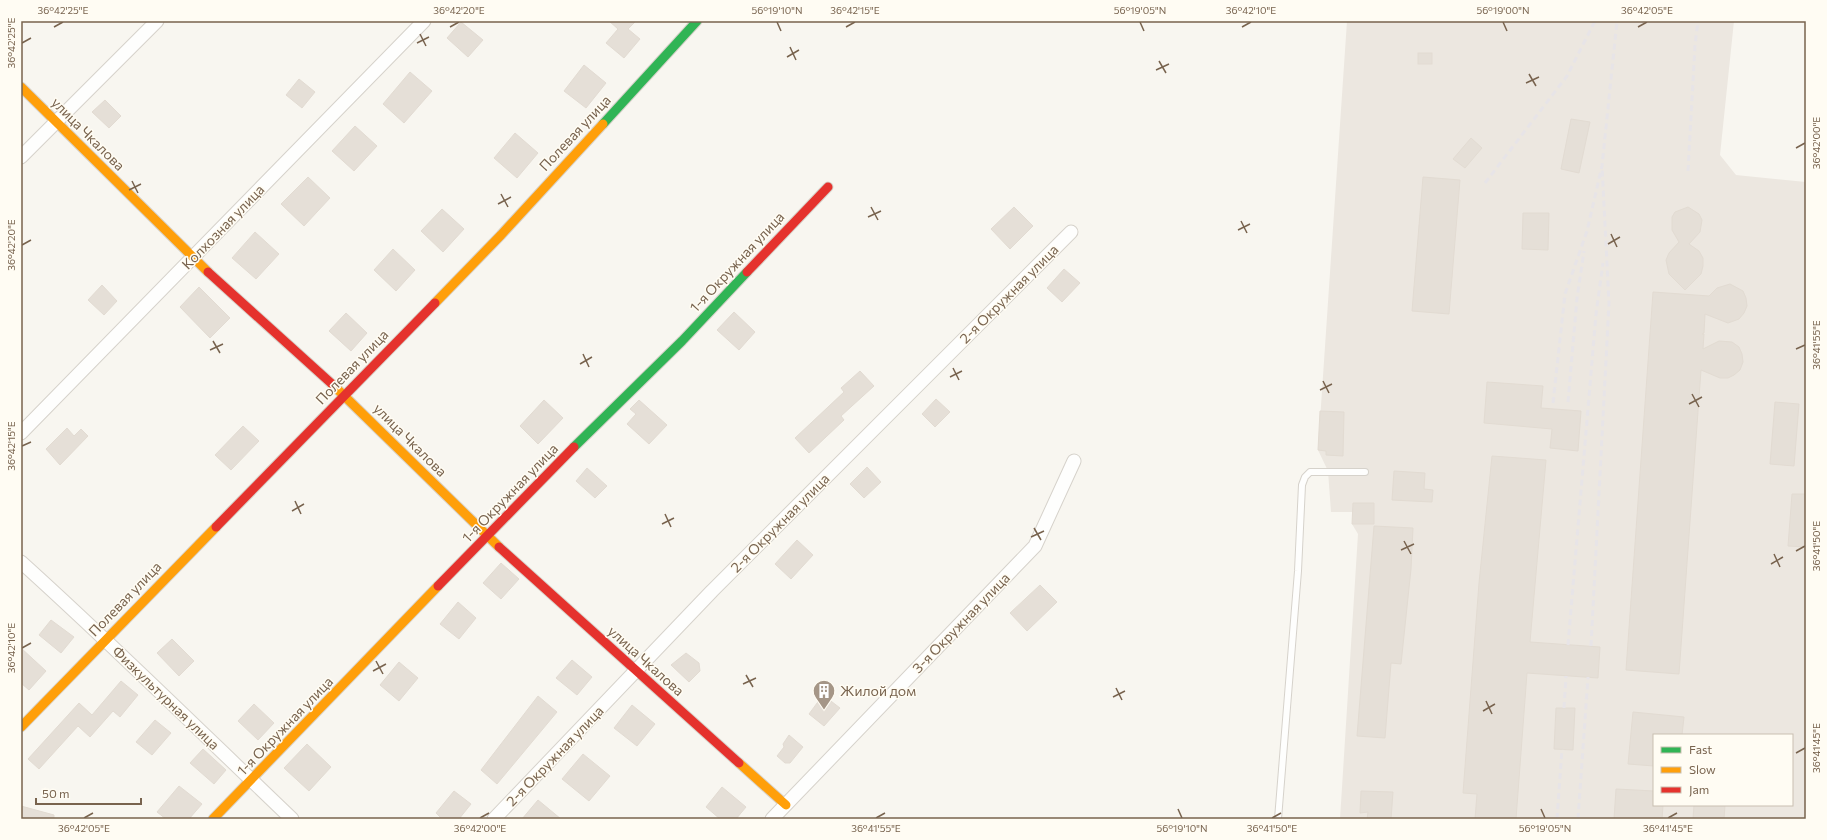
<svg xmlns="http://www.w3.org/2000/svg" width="1827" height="840" font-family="Commissioner,sans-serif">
  <rect width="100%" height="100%" fill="#f8f6f0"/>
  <path fill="#ece7e0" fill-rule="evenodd" d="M 1347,21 L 1734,21 L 1720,155 L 1736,175 L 1806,182 L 1806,819 L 1340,819 L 1358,534 L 1352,524 L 1352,512 L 1331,512 L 1328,471 L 1318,450 ZM 1654,735 L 1792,735 L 1792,805 L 1654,805 Z"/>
  <g fill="#e5dfd7" stroke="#e2dbd2">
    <polygon points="609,21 636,21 628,29 640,39 624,58 606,43 618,29"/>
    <polygon points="461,22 483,40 468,57 447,38"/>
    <rect x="1418" y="53" width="14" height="11"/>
    <polygon points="584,65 606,83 586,108 564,91"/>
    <polygon points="410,72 432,91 404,123 383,104"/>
    <polygon points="299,79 315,92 302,108 286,95"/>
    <polygon points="105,100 121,116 109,128 92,112"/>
    <polygon points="1571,119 1590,122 1579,173 1561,169"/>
    <polygon points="355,126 377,146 354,171 332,151"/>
    <polygon points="515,133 538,153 517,178 494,158"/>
    <polygon points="1471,138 1482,148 1465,168 1453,159"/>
    <polygon points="308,177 330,198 304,226 281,204"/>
    <polygon points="1423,177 1460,180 1449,314 1412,311"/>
    <polygon points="1014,207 1033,226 1010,249 991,229"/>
    <polygon points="1688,207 1699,214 1702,220 1700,232 1689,244 1699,251 1703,258 1703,266 1701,274 1685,290 1669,274 1666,260 1669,253 1679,242 1672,230 1672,217 1675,212"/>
    <polygon points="442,209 464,229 443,252 421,231"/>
    <polygon points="1523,213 1549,213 1548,250 1522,249"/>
    <polygon points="255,232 279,254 256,279 232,258"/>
    <polygon points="393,249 415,270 396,291 374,270"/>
    <polygon points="1064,269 1080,283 1062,302 1047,288"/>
    <polygon points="1730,284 1743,291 1746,298 1747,306 1744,313 1739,319 1728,323 1705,314 1704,333 1702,334 1704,334 1703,349 1719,341 1732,342 1739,347 1742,354 1743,362 1740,370 1734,375 1728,378 1720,378 1701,370 1679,674 1626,670 1653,292 1709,296 1717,288"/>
    <polygon points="102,285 117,301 104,315 88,300"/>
    <polygon points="199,287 230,318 210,338 180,307"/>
    <polygon points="734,312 755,332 739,350 717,330"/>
    <polygon points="346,313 367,333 351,351 329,331"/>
    <polygon points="860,371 874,386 841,416 844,420 809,453 795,438 844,392 841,388"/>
    <polygon points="1487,382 1543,386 1541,408 1581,411 1578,451 1550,448 1552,429 1484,423"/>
    <polygon points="936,399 950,412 935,427 922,414"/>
    <polygon points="544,400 563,418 538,444 520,426"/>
    <polygon points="639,400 667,425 649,444 627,424 636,414 630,409"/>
    <polygon points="1775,402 1799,404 1794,466 1770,464"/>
    <polygon points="1320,411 1344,412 1343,456 1326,455 1326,451 1318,450"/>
    <polygon points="243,426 259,441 231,470 215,455"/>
    <polygon points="67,428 74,436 81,429 88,436 60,465 46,449"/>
    <polygon points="1492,456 1546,460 1530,642 1600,647 1598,678 1527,673 1516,819 1475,819 1477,794 1463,793 1479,583"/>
    <polygon points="867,467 881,482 864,498 850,484"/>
    <polygon points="587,468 607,486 595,498 576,481"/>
    <polygon points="1394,471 1425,473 1424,489 1433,490 1432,502 1392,500"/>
    <polygon points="1792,494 1806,494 1806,547 1788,546"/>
    <polygon points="1353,503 1374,503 1374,524 1352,524"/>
    <polygon points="1374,526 1413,528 1411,569 1401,664 1391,663 1385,738 1357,736"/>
    <polygon points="797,540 813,555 791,579 775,564"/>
    <polygon points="501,563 519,579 501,599 483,583"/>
    <polygon points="1040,585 1057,602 1027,631 1010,613"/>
    <polygon points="458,602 476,618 459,639 440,624"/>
    <polygon points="51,620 74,637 61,653 39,635"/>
    <polygon points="172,639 194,661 179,676 157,653"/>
    <polygon points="21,648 46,671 29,690 21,683"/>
    <polygon points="686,653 699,663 700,671 689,682 671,665"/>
    <polygon points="572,660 592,677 577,695 556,678"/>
    <polygon points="399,662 418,678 399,701 380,685"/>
    <polygon points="121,681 138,695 120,717 113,711 90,737 78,726 39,769 28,759 79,703 92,715"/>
    <polygon points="823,695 840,708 824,726 809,714"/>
    <polygon points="538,696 557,712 497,784 481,770"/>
    <polygon points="254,704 274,723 258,740 238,721"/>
    <polygon points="632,705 655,724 637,746 614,728"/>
    <polygon points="1556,708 1575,708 1573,750 1554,749"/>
    <polygon points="1633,712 1684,717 1682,735 1654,735 1654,766 1628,764"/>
    <polygon points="155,720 171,733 152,755 136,742"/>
    <polygon points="789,735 803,747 790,763 785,763 777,756 784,747 783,744"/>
    <polygon points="307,744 331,767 309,791 284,768"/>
    <polygon points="203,749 226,770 214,784 190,763"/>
    <polygon points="583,754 610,776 589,801 562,779"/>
    <polygon points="179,786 202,804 189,819 166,819 157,812"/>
    <polygon points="722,787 746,807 736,819 720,819 706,807"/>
    <polygon points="1616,789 1654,791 1654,805 1663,805 1662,819 1614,819"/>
    <polygon points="454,791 471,804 459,819 442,819 436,813"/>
    <polygon points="1361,791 1393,792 1391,819 1367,819 1368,812 1360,813"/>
    <polygon points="538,800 561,819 522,819"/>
    <polygon points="1694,805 1725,805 1724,819 1693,819"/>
    <polygon points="21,806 54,815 54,819 21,819"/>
  </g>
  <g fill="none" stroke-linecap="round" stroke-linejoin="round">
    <g stroke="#d6d2cb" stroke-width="8">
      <polyline id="lane" points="1278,819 1298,571 1302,485 1305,477 1310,472 1365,472"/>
    </g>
    <g stroke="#d6d2cb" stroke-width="15">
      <g id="street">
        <polyline points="21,157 157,21"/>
        <polyline points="21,433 424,21"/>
        <path d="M 21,562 C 113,645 202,733 292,819"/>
        <polyline points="494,819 712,591 1071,232"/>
        <polyline points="772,819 1035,546 1074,461"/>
      </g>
    </g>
    <g stroke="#d7d2ca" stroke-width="11">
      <g id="fast">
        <polyline points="603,124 697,21"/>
        <polyline points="574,447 682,341 747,272"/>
      </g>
    </g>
    <g stroke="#d7d2ca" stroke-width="11">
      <g id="slow">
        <polyline points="21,87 208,272"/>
        <polyline points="435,303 501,235 603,124"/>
        <polyline points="332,384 499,547"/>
        <polyline points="21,727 216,527"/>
        <polyline points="739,763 786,805"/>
        <polyline points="213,819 438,586"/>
      </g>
    </g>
    <g stroke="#d7d2ca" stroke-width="11">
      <g id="jam">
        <polyline points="208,272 332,384"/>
        <polyline points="747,272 828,187"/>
        <polyline points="216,527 435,303"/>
        <polyline points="499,547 739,763"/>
        <polyline points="438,586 574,447"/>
      </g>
    </g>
    <use href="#lane" stroke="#fefefd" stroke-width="6"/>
    <use href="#street" stroke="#fefefd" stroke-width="13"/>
    <use href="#fast" stroke="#30b455" stroke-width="9"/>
    <use href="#slow" stroke="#ff9f0a" stroke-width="9"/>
    <use href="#jam" stroke="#e5322d" stroke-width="9"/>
    <g stroke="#e7e4e7" stroke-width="3" stroke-dasharray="6 4" stroke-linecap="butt">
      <polyline points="1688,171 1695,45 1698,21"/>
      <polyline points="1485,183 1567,76 1595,21"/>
      <polyline points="1568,402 1577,298 1584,251"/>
      <polyline points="1553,403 1565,294 1587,231 1602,166 1617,21"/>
      <polyline points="1568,645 1596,314 1603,263"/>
      <polyline points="1591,646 1609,303 1602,166"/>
      <polyline points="1564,708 1566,676"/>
      <polyline points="1557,819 1562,749"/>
      <polyline points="1578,819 1588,677"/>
    </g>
  </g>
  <path fill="none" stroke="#78634e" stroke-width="1.5" d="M 777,22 L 781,31M 1140,22 L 1144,31M 1503,22 L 1507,31M 54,27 L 63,22M 450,27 L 459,22M 846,27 L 855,22M 1242,27 L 1251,22M 1638,27 L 1647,22M 420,34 L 426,46M 22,43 L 31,38M 417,43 L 429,37M 790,47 L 796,60M 787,57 L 799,50M 1159,61 L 1166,73M 1156,70 L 1169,64M 1529,74 L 1536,86M 1526,83 L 1539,77M 1796,148 L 1805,143M 132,181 L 138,193M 129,190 L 141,184M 501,194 L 508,207M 498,204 L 511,197M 871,207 L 878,220M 868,217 L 881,211M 1241,221 L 1247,233M 1238,230 L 1250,224M 1611,234 L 1617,247M 1608,244 L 1620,237M 22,245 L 31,240M 213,341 L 220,353M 1796,349 L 1805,345M 210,350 L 223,344M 583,354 L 589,367M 580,364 L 592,357M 953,368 L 959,380M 950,377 L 962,371M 1323,381 L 1329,393M 1320,390 L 1332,384M 1692,394 L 1699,407M 1689,404 L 1702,397M 22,446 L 31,442M 295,501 L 301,514M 292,511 L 304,504M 665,514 L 671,527M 662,524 L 674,518M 1034,528 L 1041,540M 1031,537 L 1044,531M 1404,541 L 1411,554M 1401,550 L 1414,544M 1796,551 L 1805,546M 1774,554 L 1780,567M 1771,564 L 1783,557M 22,648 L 31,643M 376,661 L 383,674M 373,671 L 386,664M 746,675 L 753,687M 743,684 L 756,678M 1116,688 L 1122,700M 1113,697 L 1125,691M 1486,701 L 1492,714M 1483,711 L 1495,704M 1796,753 L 1805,748M 1178,809 L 1182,818M 1541,809 L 1545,818M 84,818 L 93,813M 480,818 L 489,813M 876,818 L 885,813M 1272,818 L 1281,813M 1668,818 L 1677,813"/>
  <defs>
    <g id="building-pin" transform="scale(1.15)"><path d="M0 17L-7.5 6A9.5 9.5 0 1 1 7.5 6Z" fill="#a59687" stroke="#fffcf3"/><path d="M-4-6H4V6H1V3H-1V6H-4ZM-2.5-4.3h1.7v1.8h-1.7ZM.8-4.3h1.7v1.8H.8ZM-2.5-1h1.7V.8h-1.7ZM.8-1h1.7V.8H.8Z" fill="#fff"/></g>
  </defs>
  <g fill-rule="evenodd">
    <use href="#building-pin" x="824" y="691"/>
  </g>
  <g text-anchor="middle" stroke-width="3" stroke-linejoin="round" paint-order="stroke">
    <g font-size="14" fill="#78634e" stroke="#fffcf3">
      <text transform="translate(575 133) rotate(-47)" y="5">Полевая улица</text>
      <text transform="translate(88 134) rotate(45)" y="5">улица Чкалова</text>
      <text transform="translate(223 227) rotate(-46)" y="5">Колхозная улица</text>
      <text transform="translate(737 262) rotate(-47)" y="5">1-я Окружная улица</text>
      <text transform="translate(1009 294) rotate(-45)" y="5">2-я Окружная улица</text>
      <text transform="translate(352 367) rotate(-46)" y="5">Полевая улица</text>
      <text transform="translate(410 440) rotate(45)" y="5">улица Чкалова</text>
      <text transform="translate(510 493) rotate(-46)" y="5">1-я Окружная улица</text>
      <text transform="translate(780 523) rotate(-45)" y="5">2-я Окружная улица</text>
      <text transform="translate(125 599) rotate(-46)" y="5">Полевая улица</text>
      <text transform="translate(961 623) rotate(-46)" y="5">3-я Окружная улица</text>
      <text transform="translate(646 661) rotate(42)" y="5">улица Чкалова</text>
      <text transform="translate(166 698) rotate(44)" y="5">Физкультурная улица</text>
      <text transform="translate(285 726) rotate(-46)" y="5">1-я Окружная улица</text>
      <text transform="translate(555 756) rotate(-46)" y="5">2-я Окружная улица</text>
    </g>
    <g font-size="14" fill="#78634e" stroke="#fffcf3" text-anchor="start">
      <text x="840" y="696">Жилой дом</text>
    </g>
  </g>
  <rect width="1827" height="840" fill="none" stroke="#fffcf3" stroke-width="44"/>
  <rect x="1653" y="734" width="140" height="72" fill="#fffcf3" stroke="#c9bfb1"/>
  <rect x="1661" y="747" width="20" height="6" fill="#30b455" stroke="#c9bfb1"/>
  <text x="1689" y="754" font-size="12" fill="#78634e">Fast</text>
  <rect x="1661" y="767" width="20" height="6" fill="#ff9f0a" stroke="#c9bfb1"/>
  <text x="1689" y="774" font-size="12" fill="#78634e">Slow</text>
  <rect x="1661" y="787" width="20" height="6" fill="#e5322d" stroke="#c9bfb1"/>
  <text x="1689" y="794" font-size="12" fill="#78634e">Jam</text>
  <path d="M36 798v6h105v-6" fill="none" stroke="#78634e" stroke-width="2"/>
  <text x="42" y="798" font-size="12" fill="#78634e" stroke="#fffcf3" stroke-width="3" paint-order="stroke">50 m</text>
  <rect x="22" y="22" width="1783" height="796" fill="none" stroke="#78634e" stroke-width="1.5"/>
  <g font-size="10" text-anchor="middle" fill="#78634e">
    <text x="63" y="14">36°42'25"E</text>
    <text x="459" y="14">36°42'20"E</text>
    <text x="777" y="14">56°19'10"N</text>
    <text x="855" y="14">36°42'15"E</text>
    <text x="1140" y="14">56°19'05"N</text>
    <text x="1251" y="14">36°42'10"E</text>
    <text x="1503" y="14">56°19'00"N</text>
    <text x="1647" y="14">36°42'05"E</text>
    <text transform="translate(11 43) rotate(-90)" y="4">36°42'25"E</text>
    <text transform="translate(1816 143) rotate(-90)" y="4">36°42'00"E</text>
    <text transform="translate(11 245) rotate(-90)" y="4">36°42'20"E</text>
    <text transform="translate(1816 345) rotate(-90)" y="4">36°41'55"E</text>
    <text transform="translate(11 446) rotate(-90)" y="4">36°42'15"E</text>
    <text transform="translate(1816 546) rotate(-90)" y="4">36°41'50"E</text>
    <text transform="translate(11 648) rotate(-90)" y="4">36°42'10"E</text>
    <text transform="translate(1816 748) rotate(-90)" y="4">36°41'45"E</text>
    <text x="84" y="832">36°42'05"E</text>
    <text x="480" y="832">36°42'00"E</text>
    <text x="876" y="832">36°41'55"E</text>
    <text x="1182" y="832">56°19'10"N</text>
    <text x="1272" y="832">36°41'50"E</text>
    <text x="1545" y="832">56°19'05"N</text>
    <text x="1668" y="832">36°41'45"E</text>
  </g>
</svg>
